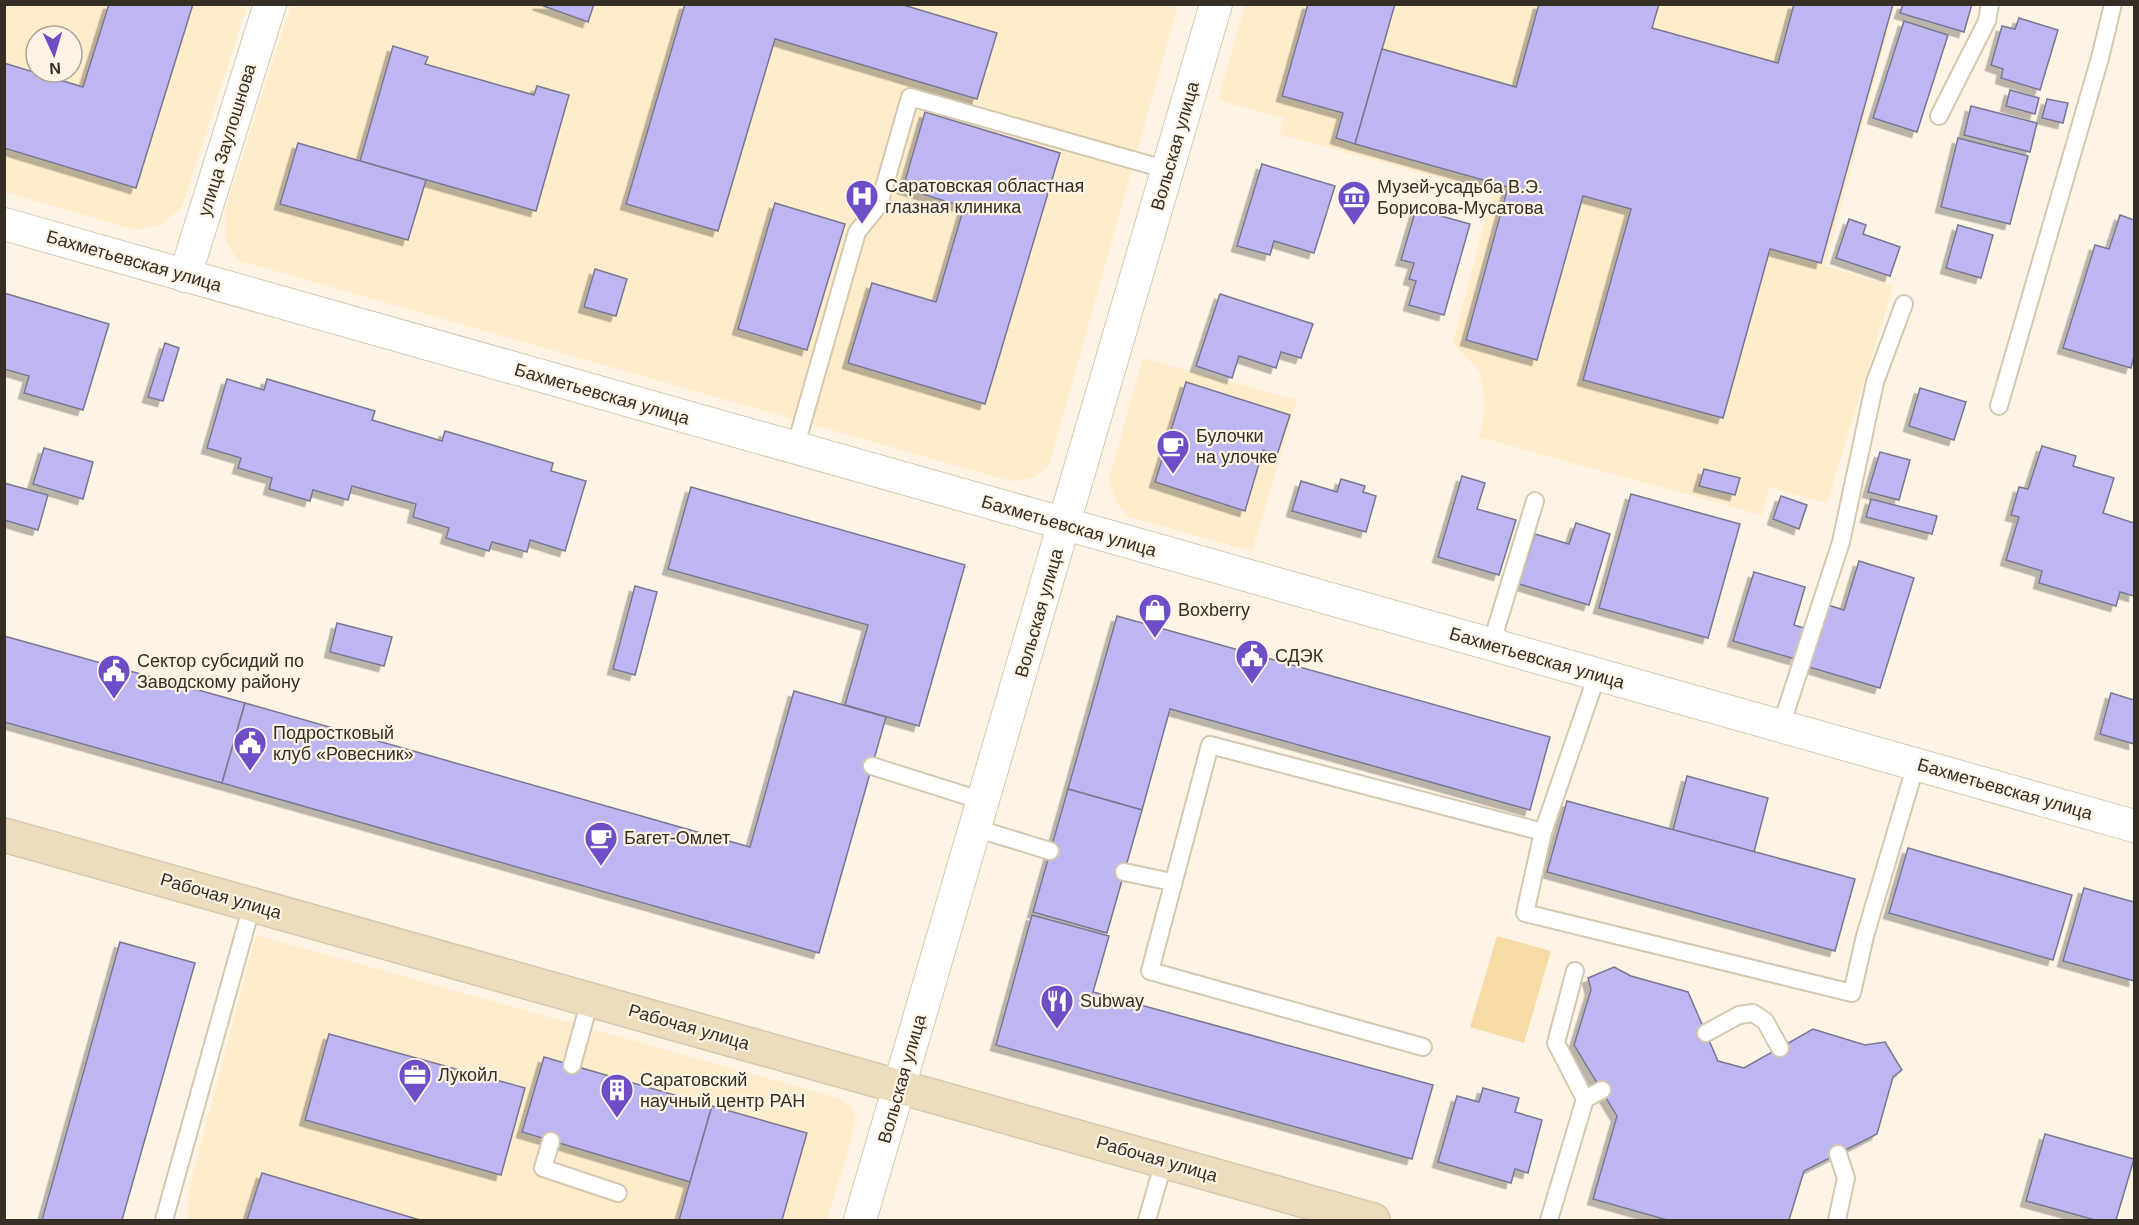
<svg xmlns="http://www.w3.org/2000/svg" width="2139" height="1225" font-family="Helvetica,sans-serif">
  <defs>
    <filter id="shadow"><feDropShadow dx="-5.5" dy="5.5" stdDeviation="0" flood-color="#0004"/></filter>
  </defs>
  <rect width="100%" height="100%" fill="#fdf4e5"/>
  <g fill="#feeccb" fill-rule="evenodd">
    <path d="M 4,5 L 247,5 L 182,207 L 162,224 L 136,230 L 5,192 ZM 36,36 L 72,36 L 72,72 L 36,72 Z"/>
    <polygon points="291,5 1178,5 1049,465 1033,478 1010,481 237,260 225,239 225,211"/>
    <polygon points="1245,5 1895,5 1825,266 1893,286 1827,503 1769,487 1762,515 1479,437 1485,410 1481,373 1453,343 1492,193 1280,134 1283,118 1218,100"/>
    <polygon points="1143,358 1297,400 1252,551 1129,517 1116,502 1109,479"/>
    <polygon points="256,935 838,1098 852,1107 855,1118 851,1140 827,1220 187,1220 189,1190"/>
  </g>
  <polygon fill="#f7dba7" points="1497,936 1551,951 1524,1043 1470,1027"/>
  <g fill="#beb5f3" stroke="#7a7790" stroke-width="1.5" filter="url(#shadow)">
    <polygon points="109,4 193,4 136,188 4,148 4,63 83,87"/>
    <polygon points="538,4 594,4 588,22"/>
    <polygon points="685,4 900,4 997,33 977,99 775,39 718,231 626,204"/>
    <polygon points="1308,4 1395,4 1355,144 1336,138 1343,113 1282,96"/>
    <polygon points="1539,4 1659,4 1652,28 1778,63 1794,4 1893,4 1821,263 1770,249 1723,418 1583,380 1631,209 1583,196 1537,360 1466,340 1508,187 1355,144 1382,49 1516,87"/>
    <polygon points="1903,4 1972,4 1964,32 1900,13"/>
    <polygon points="2019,18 2058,30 2040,90 2001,78 2003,69 1991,65 2002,26 2015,29"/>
    <polygon points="1904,21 1948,35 1917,132 1873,118"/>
    <polygon points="393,46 428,57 425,64 534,95 537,86 569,95 536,211 360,161"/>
    <polygon points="2010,90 2039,98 2035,114 2006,106"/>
    <polygon points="2047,99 2068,103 2063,123 2042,118"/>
    <polygon points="1971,106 2037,123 2030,152 1964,135"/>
    <polygon points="925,112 1060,153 985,404 848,363 872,283 936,302 964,207 903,188"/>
    <polygon points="1958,138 2028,156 2010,224 1941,207"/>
    <polygon points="298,143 426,180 408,240 280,204"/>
    <polygon points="1262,164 1335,186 1314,253 1274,241 1270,255 1237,246"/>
    <polygon points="775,203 845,224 807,350 738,329"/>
    <polygon points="1416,209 1470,224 1444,315 1409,305 1416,281 1409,279 1414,263 1401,260"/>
    <polygon points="2120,215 2134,220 2134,356 2131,368 2063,348 2095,245 2109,249"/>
    <polygon points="1849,219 1866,225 1863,234 1900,247 1890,276 1836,258"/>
    <polygon points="1958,225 1993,235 1981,278 1946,268"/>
    <polygon points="595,269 627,279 616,316 584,307"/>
    <polygon points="4,293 109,324 83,410 24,393 29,376 4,369"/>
    <polygon points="1220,294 1313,324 1301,358 1281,352 1276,368 1239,356 1232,378 1196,366"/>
    <polygon points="165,343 179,348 163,401 148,397"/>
    <polygon points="227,379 264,390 267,379 375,411 372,420 442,441 445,431 553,463 551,471 586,481 565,551 530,540 527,552 492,542 489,551 446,538 449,528 413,517 416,504 352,486 348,500 313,490 310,501 269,489 272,478 238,468 241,458 207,448"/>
    <polygon points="1186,382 1290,415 1277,455 1263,450 1245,511 1155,482"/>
    <polygon points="1920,388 1966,402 1954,440 1909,426"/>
    <polygon points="2042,446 2076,456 2073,466 2114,478 2103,513 2134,523 2134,596 2120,592 2116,606 2039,583 2042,571 2006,560 2019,517 2011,515 2019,487 2028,489"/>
    <polygon points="44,448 93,462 83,499 33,484"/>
    <polygon points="1880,452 1910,460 1899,500 1868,492"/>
    <polygon points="1704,469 1740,478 1735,495 1699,486"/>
    <polygon points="1462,476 1485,483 1477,509 1516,520 1499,575 1438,557"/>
    <polygon points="1341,479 1365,486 1363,492 1376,496 1366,532 1292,511 1301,481 1337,492"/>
    <polygon points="4,483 48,495 38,530 4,520"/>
    <polygon points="691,487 965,565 919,726 845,705 868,625 668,569"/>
    <polygon points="1631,494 1740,524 1708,638 1599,608"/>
    <polygon points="1781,496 1807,505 1799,529 1773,519"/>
    <polygon points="1871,499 1937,516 1932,534 1866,517"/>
    <polygon points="1576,523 1610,534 1589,605 1519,584 1535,534 1569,544"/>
    <polygon points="1859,561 1914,578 1880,688 1809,667 1828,605 1844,610"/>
    <polygon points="1754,572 1805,587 1794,625 1804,628 1795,659 1733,641"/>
    <polygon points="635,586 657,592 635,675 613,669"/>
    <polygon points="1117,616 1550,737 1530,810 1170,709 1142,810 1068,789"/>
    <polygon points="337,623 392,637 384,666 330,652"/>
    <polygon points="4,636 245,703 222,783 4,722"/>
    <polygon points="794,691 886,717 819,953 222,783 245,703 750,847"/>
    <polygon points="2111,693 2134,700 2134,744 2100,734"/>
    <polygon points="1687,776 1768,798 1754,852 1673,830"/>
    <polygon points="1068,789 1142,810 1107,933 1033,912"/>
    <polygon points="1567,801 1855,879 1835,951 1547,872"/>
    <polygon points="1908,848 2072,895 2053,960 1889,913"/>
    <polygon points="2084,888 2134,902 2134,981 2063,961"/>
    <polygon points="1032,915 1109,936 1093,992 1433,1085 1412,1159 996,1045"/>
    <polygon points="120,942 195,963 122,1220 42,1220"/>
    <polygon points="1614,967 1631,976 1688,992 1718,1061 1744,1068 1813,1029 1865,1045 1885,1042 1902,1070 1893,1077 1877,1134 1804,1171 1789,1220 1667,1220 1593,1199 1617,1116 1574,1045 1591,990 1588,978"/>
    <polygon points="329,1034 525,1088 501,1175 305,1120"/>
    <polygon points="544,1057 712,1106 690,1182 522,1132"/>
    <polygon points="1483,1088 1519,1098 1515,1112 1542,1120 1528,1173 1515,1169 1511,1183 1438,1162 1457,1096 1479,1102"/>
    <polygon points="712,1106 807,1133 782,1220 679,1220"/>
    <polygon points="2045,1134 2134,1159 2116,1220 2095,1220 2026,1201"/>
    <polygon points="262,1173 420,1220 247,1220"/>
  </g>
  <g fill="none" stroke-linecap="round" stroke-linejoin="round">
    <g stroke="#d6c8af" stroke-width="20">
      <g id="lane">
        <polyline points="1939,116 1987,21 1990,4"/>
        <polyline points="1999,406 2100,58 2113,4"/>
        <polyline points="795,448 857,232 879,205 910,97 1168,170"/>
        <polyline points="1491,645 1535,501"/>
        <polyline points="1597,675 1543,832 1525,913 1852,993 1865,936 1916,764"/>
        <polyline points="1781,726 1841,542 1875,382 1904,304"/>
        <polyline points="872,766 983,801"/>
        <polyline points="975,828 1050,851"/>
        <polyline points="1124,872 1172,882"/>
        <polyline points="1575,971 1556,1043 1585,1099"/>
        <polyline points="1706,1033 1739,1015 1753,1013 1765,1021 1780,1048"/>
        <polyline points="1423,1047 1150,971 1210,745 1543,832"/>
        <polyline points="572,1065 590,1000"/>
        <polyline points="551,1141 543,1168 618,1193"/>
        <polyline points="164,1220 252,905"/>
        <polyline points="1147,1220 1164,1161"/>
        <polyline points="1549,1220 1585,1099 1602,1090"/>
        <polyline points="1837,1220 1846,1178 1838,1154"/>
      </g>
    </g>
    <g stroke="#d6c8af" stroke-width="34">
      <g id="street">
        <polyline points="4,224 2134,826"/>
        <polyline points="185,276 270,4"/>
        <polyline points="860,1220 1216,4"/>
      </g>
    </g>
    <g stroke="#d6c8af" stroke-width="36">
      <polyline id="secondary" points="4,835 1373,1220"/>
    </g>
    <use href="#lane" stroke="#fff" stroke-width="16"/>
    <use href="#street" stroke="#fff" stroke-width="32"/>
    <use href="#secondary" stroke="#ebddbc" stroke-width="33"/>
  </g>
  <defs>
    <g id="hospital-pin" transform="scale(1.725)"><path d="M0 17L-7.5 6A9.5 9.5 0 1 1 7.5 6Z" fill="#6e4ec7" stroke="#fdf4e5"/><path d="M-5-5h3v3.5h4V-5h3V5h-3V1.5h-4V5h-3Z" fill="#fff"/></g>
    <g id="museum-pin" transform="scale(1.725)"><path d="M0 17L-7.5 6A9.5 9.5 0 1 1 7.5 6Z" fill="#6e4ec7" stroke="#fdf4e5"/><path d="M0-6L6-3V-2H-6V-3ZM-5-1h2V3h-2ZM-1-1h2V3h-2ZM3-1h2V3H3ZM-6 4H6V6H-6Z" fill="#fff"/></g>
    <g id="cafe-pin" transform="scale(1.725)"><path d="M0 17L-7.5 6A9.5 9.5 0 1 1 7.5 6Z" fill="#6e4ec7" stroke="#fdf4e5"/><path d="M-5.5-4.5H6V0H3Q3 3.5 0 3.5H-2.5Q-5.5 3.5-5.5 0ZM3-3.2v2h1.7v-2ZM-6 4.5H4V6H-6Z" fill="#fff"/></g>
    <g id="shop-pin" transform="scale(1.725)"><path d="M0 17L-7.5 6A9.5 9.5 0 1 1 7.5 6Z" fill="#6e4ec7" stroke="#fdf4e5"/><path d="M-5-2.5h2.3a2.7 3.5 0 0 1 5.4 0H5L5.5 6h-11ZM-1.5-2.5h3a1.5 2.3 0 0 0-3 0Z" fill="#fff"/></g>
    <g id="civic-pin" transform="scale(1.725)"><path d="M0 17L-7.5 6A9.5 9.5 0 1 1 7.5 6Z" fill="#6e4ec7" stroke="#fdf4e5"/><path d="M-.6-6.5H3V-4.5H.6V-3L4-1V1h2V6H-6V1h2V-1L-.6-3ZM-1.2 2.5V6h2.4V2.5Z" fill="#fff"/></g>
    <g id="restaurant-pin" transform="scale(1.725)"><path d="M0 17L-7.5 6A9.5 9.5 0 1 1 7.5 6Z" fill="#6e4ec7" stroke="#fdf4e5"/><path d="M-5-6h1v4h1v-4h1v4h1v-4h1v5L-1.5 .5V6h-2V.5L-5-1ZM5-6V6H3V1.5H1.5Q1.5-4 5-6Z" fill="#fff"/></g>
    <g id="office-pin" transform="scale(1.725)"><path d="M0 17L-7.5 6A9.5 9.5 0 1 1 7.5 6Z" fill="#6e4ec7" stroke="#fdf4e5"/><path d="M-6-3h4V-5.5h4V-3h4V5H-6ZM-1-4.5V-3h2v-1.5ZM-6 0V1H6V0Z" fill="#fff"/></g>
    <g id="building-pin" transform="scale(1.725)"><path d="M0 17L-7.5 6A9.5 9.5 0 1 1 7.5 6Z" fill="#6e4ec7" stroke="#fdf4e5"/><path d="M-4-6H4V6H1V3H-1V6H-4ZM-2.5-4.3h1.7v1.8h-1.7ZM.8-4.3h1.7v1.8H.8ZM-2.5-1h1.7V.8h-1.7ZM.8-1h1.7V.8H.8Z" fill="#fff"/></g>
  </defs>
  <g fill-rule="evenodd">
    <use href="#hospital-pin" x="862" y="196"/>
    <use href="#museum-pin" x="1354" y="197"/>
    <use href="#cafe-pin" x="1173" y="446"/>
    <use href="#shop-pin" x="1155" y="610"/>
    <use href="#civic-pin" x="1252" y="656"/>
    <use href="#civic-pin" x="114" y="671"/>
    <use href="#civic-pin" x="250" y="743"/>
    <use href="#cafe-pin" x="601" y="838"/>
    <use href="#restaurant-pin" x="1057" y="1001"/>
    <use href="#office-pin" x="415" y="1075"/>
    <use href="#building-pin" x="617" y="1090"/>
  </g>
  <g text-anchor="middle" stroke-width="4.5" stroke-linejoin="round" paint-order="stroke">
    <g font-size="18" fill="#342e24" stroke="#fdf4e5">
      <text transform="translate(227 140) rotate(-73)" y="6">улица Заулошнова</text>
      <text transform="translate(1175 146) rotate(-74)" y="6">Вольская улица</text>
      <text transform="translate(134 261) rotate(16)" y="6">Бахметьевская улица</text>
      <text transform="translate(602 394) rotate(16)" y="6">Бахметьевская улица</text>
      <text transform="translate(1069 526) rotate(16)" y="6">Бахметьевская улица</text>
      <text transform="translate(1039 613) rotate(-74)" y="6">Вольская улица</text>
      <text transform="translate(1537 658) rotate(16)" y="6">Бахметьевская улица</text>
      <text transform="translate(2005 789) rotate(16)" y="6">Бахметьевская улица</text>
      <text transform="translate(221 896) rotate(16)" y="6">Рабочая улица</text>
      <text transform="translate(689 1027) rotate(16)" y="6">Рабочая улица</text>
      <text transform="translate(902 1079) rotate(-74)" y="6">Вольская улица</text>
      <text transform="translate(1157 1159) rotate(16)" y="6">Рабочая улица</text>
    </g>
    <g font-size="18" fill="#342e24" stroke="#fdf4e5" text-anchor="start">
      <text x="885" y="192">Саратовская областная<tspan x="885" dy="21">глазная клиника</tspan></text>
      <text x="1377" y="193">Музей-усадьба В.Э.<tspan x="1377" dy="21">Борисова-Мусатова</tspan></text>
      <text x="1196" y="442">Булочки<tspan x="1196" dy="21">на улочке</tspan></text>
      <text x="1178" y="616">Boxberry</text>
      <text x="1275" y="662">СДЭК</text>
      <text x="137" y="667">Сектор субсидий по<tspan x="137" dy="21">Заводскому району</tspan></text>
      <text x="273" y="739">Подростковый<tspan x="273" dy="21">клуб «Ровесник»</tspan></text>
      <text x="624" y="844">Багет-Омлет</text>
      <text x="1080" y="1007">Subway</text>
      <text x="438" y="1081">Лукойл</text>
      <text x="640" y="1086">Саратовский<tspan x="640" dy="21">научный центр РАН</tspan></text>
    </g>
  </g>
  <rect width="2139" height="1225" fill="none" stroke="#342e24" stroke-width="12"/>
  <g transform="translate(54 54) rotate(176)"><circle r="28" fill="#fdf4e5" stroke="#ada598" stroke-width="1.5"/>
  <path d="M0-4.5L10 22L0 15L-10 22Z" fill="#6e4ec7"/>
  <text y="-9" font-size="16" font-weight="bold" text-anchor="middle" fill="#342e24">N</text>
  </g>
</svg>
